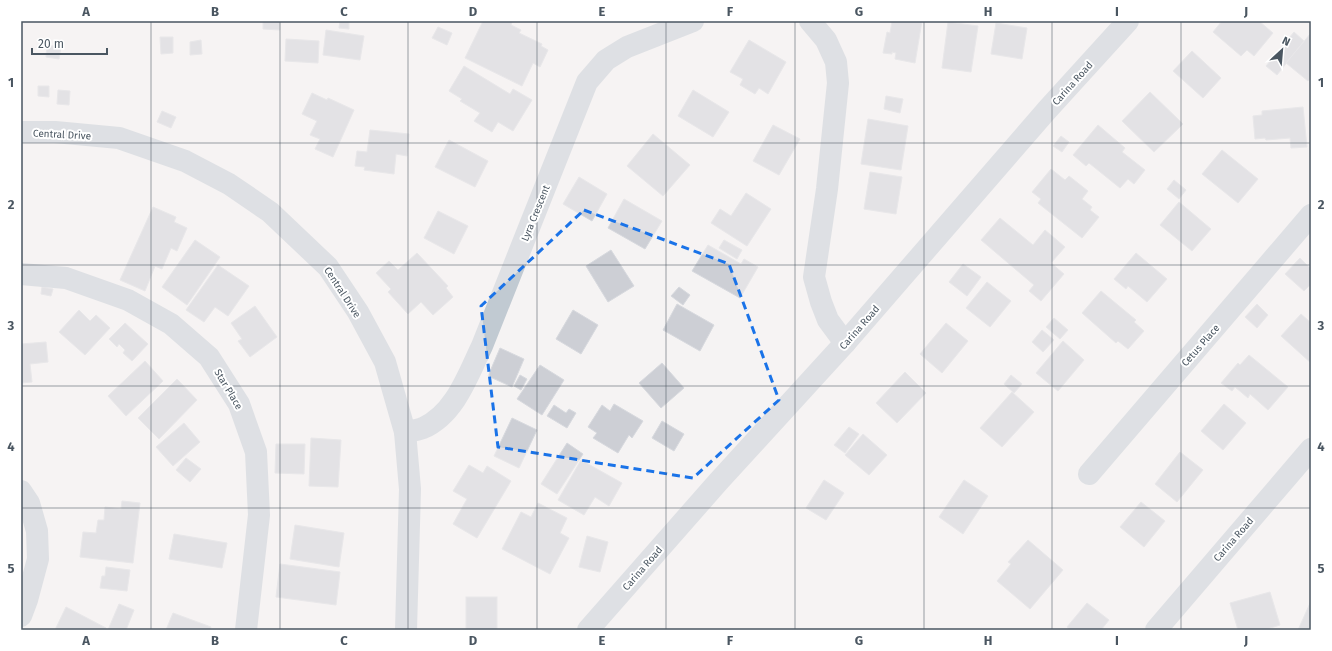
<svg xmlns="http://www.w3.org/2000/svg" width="1332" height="651" font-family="'Fira Sans',sans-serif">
  <rect width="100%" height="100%" fill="#f5f3f3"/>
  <g fill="#cdcfd5" stroke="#d7d9de">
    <polygon points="263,21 280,21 280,30 263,29"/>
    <polygon points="340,21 349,21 349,29 339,28"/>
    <polygon points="483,21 510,21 512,22 511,25 521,30 519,33 542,44 541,46 548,50 540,67 533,63 522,86 465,58"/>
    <polygon points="892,21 922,21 915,63 895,59 896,53 892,52 892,54 883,53 887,32 890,33"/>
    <polygon points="1222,21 1259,21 1273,33 1254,56 1247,50 1241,56 1213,32"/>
    <polygon points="948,22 978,26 971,72 942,68"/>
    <polygon points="996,23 1027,28 1022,59 991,54"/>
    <polygon points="438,27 452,33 447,45 432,38"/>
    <polygon points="326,30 364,36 360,60 323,55"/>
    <polygon points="1294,32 1304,41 1277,75 1266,66"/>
    <polygon points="1311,33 1311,78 1308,81 1286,63"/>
    <polygon points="160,37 173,37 173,53 161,54"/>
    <polygon points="286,39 319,41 318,63 285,61"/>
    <polygon points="201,40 202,54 190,55 190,42"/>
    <polygon points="749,40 786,62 768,94 759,88 755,94 740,85 743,79 730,72"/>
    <polygon points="47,45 61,47 59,59 46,57"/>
    <polygon points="1192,51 1221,78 1203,98 1173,71"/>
    <polygon points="464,66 510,94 513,89 532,100 513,131 498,122 492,132 474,121 480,113 460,101 462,99 449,91"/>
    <polygon points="38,86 49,86 49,97 38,96"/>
    <polygon points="58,90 70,91 69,105 57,104"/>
    <polygon points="693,90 729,112 713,137 678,116"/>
    <polygon points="1150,92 1183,124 1154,152 1122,121"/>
    <polygon points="312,93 327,100 328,98 354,110 333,157 315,149 320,139 310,135 317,121 302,114"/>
    <polygon points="886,96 903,99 900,113 884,109"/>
    <polygon points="1303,107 1307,147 1291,148 1290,138 1266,140 1265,138 1255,139 1253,116 1262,115 1262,111"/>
    <polygon points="162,111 176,117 171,128 157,122"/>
    <polygon points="868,119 908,126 901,170 861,164"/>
    <polygon points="773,125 800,139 779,175 753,161"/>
    <polygon points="1098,125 1125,148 1122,152 1145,170 1134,184 1128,179 1120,188 1089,163 1086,166 1073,155"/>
    <polygon points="370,130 409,134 407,156 396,154 394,174 364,170 365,167 355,166 357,151 367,152"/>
    <polygon points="653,134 690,165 663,196 627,166"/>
    <polygon points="1061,136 1069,142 1062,152 1053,146"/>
    <polygon points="449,140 488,161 475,187 435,167"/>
    <polygon points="1222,150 1258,179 1238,203 1202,174"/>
    <polygon points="1051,169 1065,180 1069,176 1088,191 1082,199 1092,207 1090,210 1099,217 1082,238 1038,203 1041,199 1032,192"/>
    <polygon points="870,172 902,177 896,214 864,209"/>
    <polygon points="579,177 607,194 592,221 563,204"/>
    <polygon points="1174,180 1186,190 1179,199 1167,189"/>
    <polygon points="746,193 771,209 747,246 711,223 720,209 731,216"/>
    <polygon points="624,199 662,221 645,249 608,228"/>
    <polygon points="1179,202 1211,229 1192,251 1160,225"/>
    <polygon points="153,207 176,217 174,222 187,228 177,251 171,248 162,269 155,266 145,291 120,280"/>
    <polygon points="438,211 468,226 454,254 424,238"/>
    <polygon points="1000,218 1033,245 1045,230 1065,247 1051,263 1064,274 1041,301 1029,291 1034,285 981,240"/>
    <polygon points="195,240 220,257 187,305 162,287"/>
    <polygon points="724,240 742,250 737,259 719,248"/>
    <polygon points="708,245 741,264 744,259 758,267 740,298 692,271"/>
    <polygon points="611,250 634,286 608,302 586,266"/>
    <polygon points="417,253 448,286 446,288 453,297 433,315 421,302 408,314 388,292 391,289 376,273 389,261 398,270"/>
    <polygon points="1136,253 1167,279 1147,302 1128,286 1126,289 1114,279"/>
    <polygon points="1300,258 1311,269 1311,284 1304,291 1285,274"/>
    <polygon points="963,264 981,277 967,296 949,282"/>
    <polygon points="218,265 249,286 228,316 215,307 204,322 186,310"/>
    <polygon points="987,282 1011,301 990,327 966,308"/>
    <polygon points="42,287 53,289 51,296 41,294"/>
    <polygon points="679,287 690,295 683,305 671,296"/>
    <polygon points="1101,291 1136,320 1134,322 1144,331 1128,349 1118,341 1116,343 1082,313"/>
    <polygon points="677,304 714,325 700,351 663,330"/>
    <polygon points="1257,304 1268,315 1257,328 1245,317"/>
    <polygon points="255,306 277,337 250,357 238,341 242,339 231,323"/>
    <polygon points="79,310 90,321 96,315 110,328 85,355 59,332"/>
    <polygon points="573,310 598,325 581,354 556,339"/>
    <polygon points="1301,314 1310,322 1311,321 1311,363 1281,336"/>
    <polygon points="1054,318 1068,330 1060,339 1046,327"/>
    <polygon points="125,323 148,344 132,361 123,353 125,350 119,344 117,347 109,339"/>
    <polygon points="946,323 968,341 942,373 920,354"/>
    <polygon points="1042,330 1054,340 1043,352 1032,342"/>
    <polygon points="1063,341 1084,360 1058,391 1036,373"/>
    <polygon points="46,342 48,362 30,364 32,382 21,383 21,344"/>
    <polygon points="500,348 524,359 512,387 488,376"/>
    <polygon points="1249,355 1288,387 1268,410 1250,394 1248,398 1235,387 1232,391 1221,383 1238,363 1240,365"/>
    <polygon points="145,361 163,381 126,416 108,396"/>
    <polygon points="662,363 684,388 661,408 639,383"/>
    <polygon points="540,365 564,380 542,415 517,399"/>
    <polygon points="905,372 926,393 897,423 876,403"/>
    <polygon points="520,375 527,379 521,390 514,386"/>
    <polygon points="1011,375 1022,384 1014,393 1004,384"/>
    <polygon points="177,379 197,400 159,439 138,418"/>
    <polygon points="1012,392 1034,412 1002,447 980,428"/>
    <polygon points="614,404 643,421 632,438 629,435 618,453 593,438 597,433 588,427 602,405 610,411"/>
    <polygon points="1224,404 1246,423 1223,450 1201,431"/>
    <polygon points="554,405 566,413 569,409 576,413 567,428 547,416"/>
    <polygon points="512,418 537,430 519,468 494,456"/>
    <polygon points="662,421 684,434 674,451 652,438"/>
    <polygon points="184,423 200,442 173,466 156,447"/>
    <polygon points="849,427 859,434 845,453 834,445"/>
    <polygon points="863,434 887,455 869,475 845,455"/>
    <polygon points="311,438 341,440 338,487 309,486"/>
    <polygon points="567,443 583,454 557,494 541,484"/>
    <polygon points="276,444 305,444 304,474 275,473"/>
    <polygon points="1180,452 1203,470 1177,502 1155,484"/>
    <polygon points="186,458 201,469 190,482 176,470"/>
    <polygon points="581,460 622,483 609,506 595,497 584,515 558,500"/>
    <polygon points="469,465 483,473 487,466 511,481 477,538 453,524 467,499 453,491"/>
    <polygon points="824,480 844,493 826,520 806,508"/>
    <polygon points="964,480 988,496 963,534 939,517"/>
    <polygon points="122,501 140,503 133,563 80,557 83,532 96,533 98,520 104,520 105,507 121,509"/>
    <polygon points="1141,502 1165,521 1144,547 1120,527"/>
    <polygon points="538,503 567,518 560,533 569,538 550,574 502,549 521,512 531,517"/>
    <polygon points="295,525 344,533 339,567 290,559"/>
    <polygon points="174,534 227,543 222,568 169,559"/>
    <polygon points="587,536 608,542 600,572 579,567"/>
    <polygon points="1028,540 1063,570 1030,609 997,581 1011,564 1008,562"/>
    <polygon points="280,564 340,572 336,605 276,597"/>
    <polygon points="106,567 130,570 127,591 100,588 102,576 105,576"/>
    <polygon points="1270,592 1280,625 1264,630 1238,630 1230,603"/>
    <rect x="466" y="597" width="31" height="33"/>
    <polygon points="1311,601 1311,630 1298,630"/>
    <polygon points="1087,603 1109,620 1101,630 1071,630 1067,627"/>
    <polygon points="119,604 134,610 126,630 108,630"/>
    <polygon points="66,607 106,628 105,630 55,630"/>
    <polygon points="173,613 211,627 210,630 166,630"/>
  </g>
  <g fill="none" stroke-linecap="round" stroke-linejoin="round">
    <g stroke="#c1cad2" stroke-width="22">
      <polyline points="810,21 826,40 836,62 838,83 827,189 814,277 821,302 828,320 845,343"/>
      <polyline points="21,132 55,132 119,138 185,161 229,184 270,212 328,267 358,312 385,362 405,432 410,489 406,630"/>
      <polyline points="21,274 66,278 128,300 171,324 209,357 239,404 256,452 259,515 246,630"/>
      <path d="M 405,432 C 411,431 418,430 423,428 C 455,414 468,375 482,346 L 587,82 L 606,60 L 627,47 L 693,21"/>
      <polyline points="1089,474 1311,215"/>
      <polyline points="21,491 29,503 37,531 38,559 27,600 21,616"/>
      <polyline points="588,630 718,482 845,343 1047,110 1128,21"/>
      <polyline points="1156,630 1311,449"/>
    </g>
  </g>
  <path d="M0 0H1332V651H0ZM 584,210 L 729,264 L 779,400 L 693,478 L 498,447 L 481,306 Z" fill="#f5f3f3" fill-opacity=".55" fill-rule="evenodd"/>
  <path fill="none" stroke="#1a73e8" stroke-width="3" stroke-dasharray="8 5" stroke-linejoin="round" d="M 584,210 L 729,264 L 779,400 L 693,478 L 498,447 L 481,306 Z"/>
  <path fill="none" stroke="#4a5661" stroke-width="1" stroke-opacity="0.55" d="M 151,21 L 151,630M 280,21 L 280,630M 408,21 L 408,630M 537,21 L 537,630M 666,21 L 666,630M 795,21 L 795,630M 924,21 L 924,630M 1052,21 L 1052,630M 1181,21 L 1181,630M 21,143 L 1311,143M 21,265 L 1311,265M 21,386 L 1311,386M 21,508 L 1311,508"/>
  <g text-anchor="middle" stroke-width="4" stroke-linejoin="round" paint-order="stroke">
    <g font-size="10" fill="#4a5661" stroke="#fff">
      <text transform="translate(1072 83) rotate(-48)" y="4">Carina Road</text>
      <text transform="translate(62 134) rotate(3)" y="4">Central Drive</text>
      <text transform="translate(535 213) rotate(-68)" y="4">Lyra Crescent</text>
      <text transform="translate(343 292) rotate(57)" y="4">Central Drive</text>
      <text transform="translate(859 327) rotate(-49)" y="4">Carina Road</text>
      <text transform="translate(1200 345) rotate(-49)" y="4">Cetus Place</text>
      <text transform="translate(229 389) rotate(59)" y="4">Star Place</text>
      <text transform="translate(1233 539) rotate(-49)" y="4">Carina Road</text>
      <text transform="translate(642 568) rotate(-49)" y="4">Carina Road</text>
    </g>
  </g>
  <rect width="1332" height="651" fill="none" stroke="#ffffff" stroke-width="44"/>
  <g transform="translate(1282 50) rotate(26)" stroke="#ffffff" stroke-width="3" paint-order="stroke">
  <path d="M0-3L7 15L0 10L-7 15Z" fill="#4a5661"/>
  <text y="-6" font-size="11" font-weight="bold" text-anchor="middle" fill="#4a5661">N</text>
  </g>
  <path d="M32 48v6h75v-6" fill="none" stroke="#4a5661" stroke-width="2"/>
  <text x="38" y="48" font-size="12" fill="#4a5661" stroke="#ffffff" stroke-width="3" paint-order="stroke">20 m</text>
  <rect x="22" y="22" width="1288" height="607" fill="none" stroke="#4a5661" stroke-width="1.5"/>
  <g font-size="13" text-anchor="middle" font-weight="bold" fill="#4a5661">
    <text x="86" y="16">A</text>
    <text x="215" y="16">B</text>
    <text x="344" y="16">C</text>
    <text x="473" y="16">D</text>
    <text x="602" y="16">E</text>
    <text x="730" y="16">F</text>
    <text x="859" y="16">G</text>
    <text x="988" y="16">H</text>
    <text x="1117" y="16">I</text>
    <text x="1246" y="16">J</text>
    <text x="11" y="87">1</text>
    <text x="1321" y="87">1</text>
    <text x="11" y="209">2</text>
    <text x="1321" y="209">2</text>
    <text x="11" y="330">3</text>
    <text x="1321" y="330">3</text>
    <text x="11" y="451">4</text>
    <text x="1321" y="451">4</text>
    <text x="11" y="573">5</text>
    <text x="1321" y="573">5</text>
    <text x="86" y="645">A</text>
    <text x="215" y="645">B</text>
    <text x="344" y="645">C</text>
    <text x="473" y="645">D</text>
    <text x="602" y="645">E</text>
    <text x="730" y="645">F</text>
    <text x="859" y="645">G</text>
    <text x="988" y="645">H</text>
    <text x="1117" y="645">I</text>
    <text x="1246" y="645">J</text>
  </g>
</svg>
